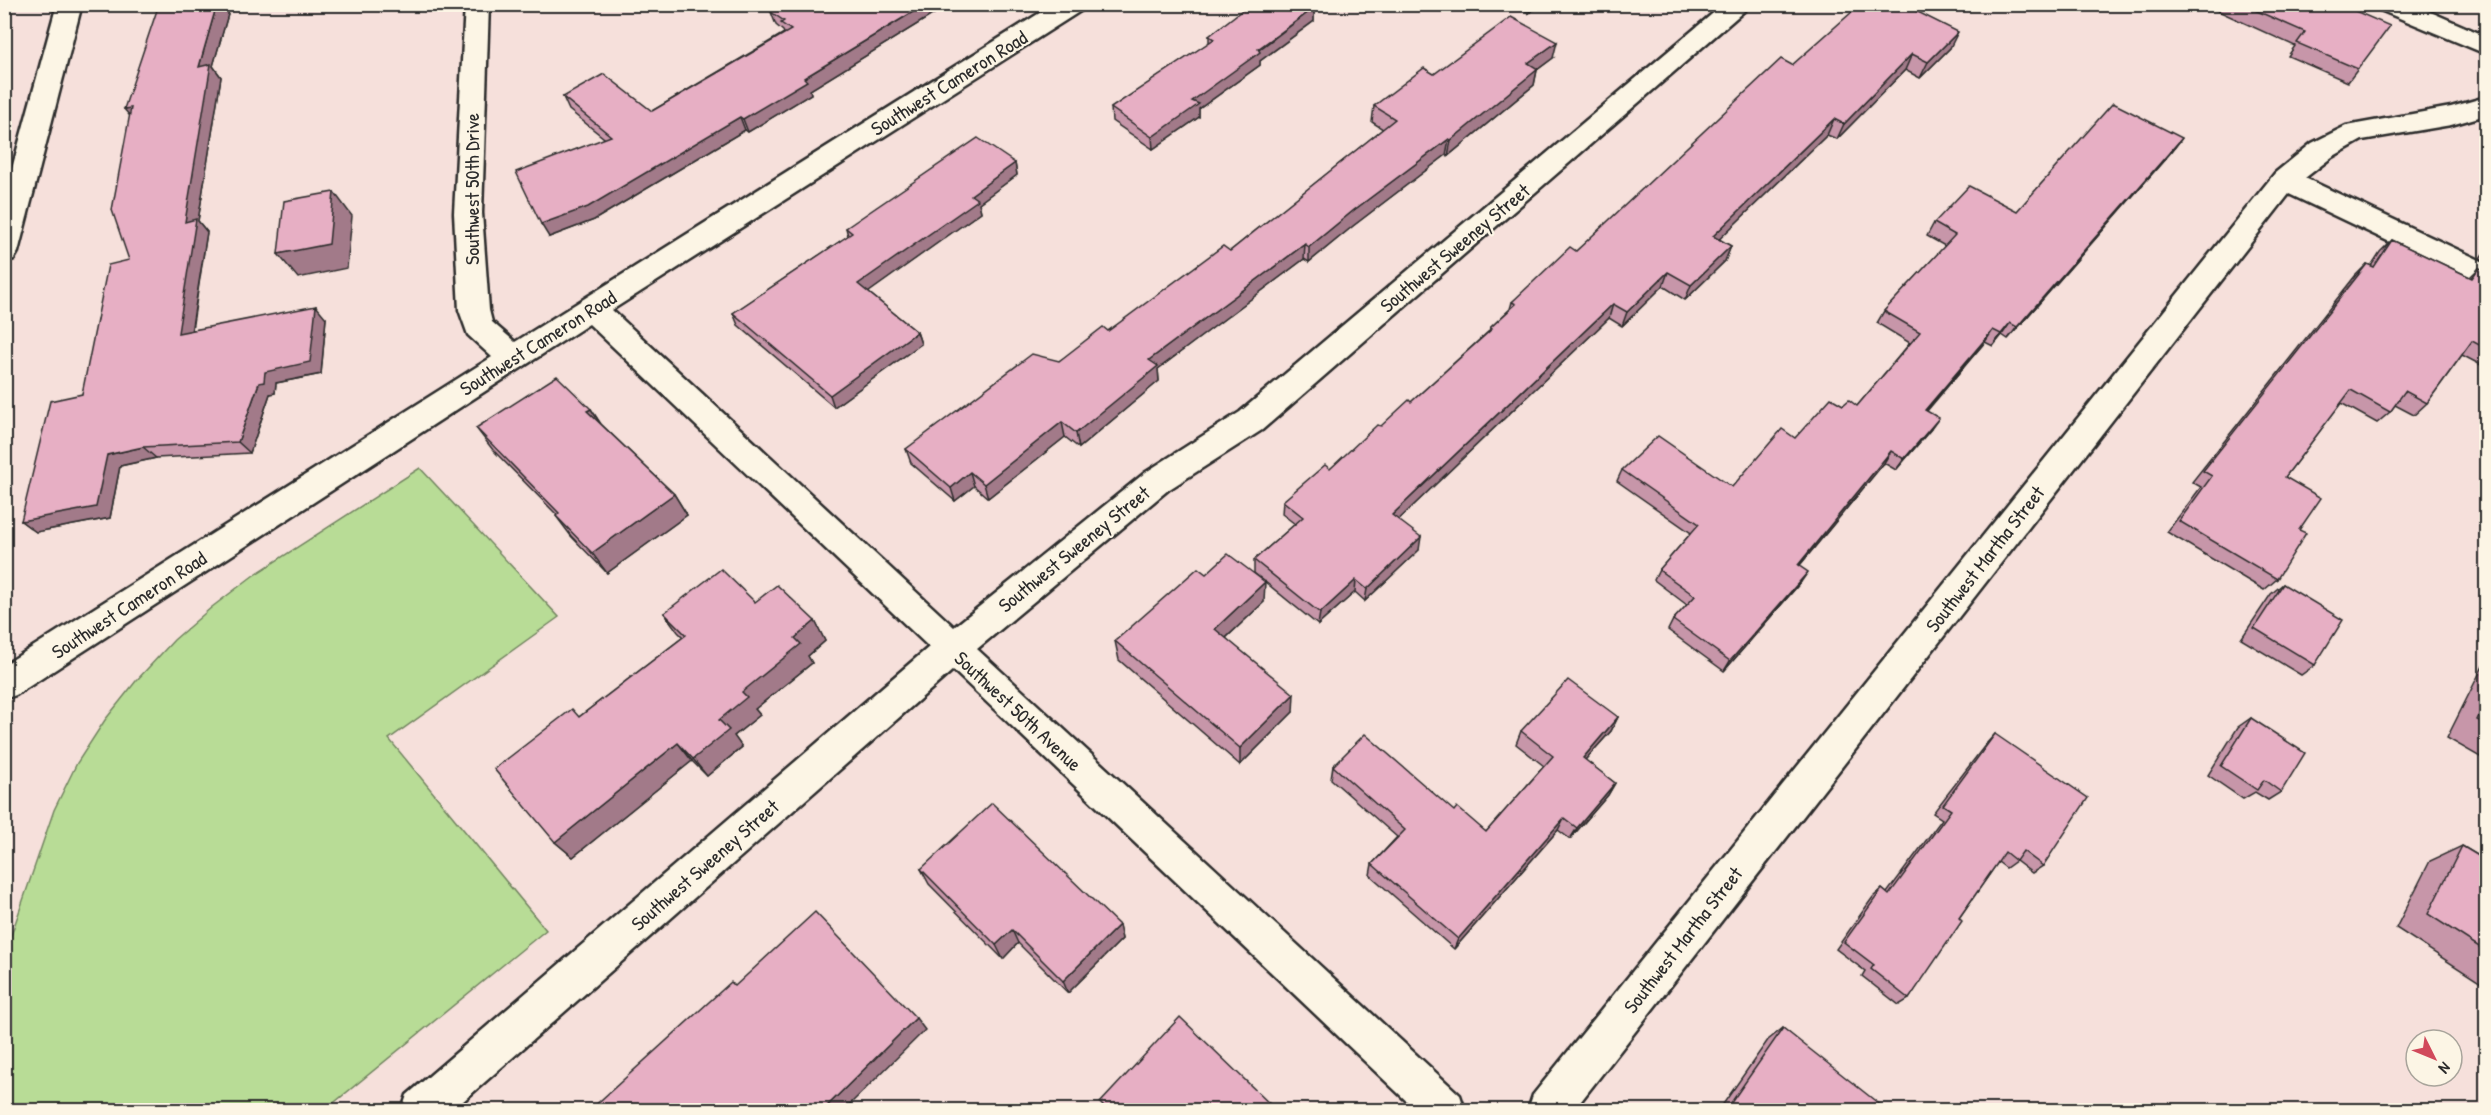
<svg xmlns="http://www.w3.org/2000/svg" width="2491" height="1115" font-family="'Patrick Hand',sans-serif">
  <rect width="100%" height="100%" fill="#f6e0db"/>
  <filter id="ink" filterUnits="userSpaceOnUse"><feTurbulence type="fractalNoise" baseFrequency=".0167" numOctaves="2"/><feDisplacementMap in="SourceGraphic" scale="12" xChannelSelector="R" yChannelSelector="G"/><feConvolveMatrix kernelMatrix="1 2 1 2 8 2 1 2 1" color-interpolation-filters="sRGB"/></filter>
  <g filter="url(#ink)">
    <polygon fill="#b8dc96" stroke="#728460" stroke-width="1.5" points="420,468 559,617 389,739 546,930 325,1110 5,1110 5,953 54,810 77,763 105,720 136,681 174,640 212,607 254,575"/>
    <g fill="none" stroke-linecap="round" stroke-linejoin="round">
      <g stroke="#2b2b2b" stroke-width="5">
        <g id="minor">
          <polygon points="57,4 82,4 18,252 14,259 4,262 4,198"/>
          <polygon points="465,4 489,4 482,213 489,310 492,322 515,342 1054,4 1085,4 1082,10 612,310 954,627 1146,472 1240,412 1724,4 1752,4 1262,430 1168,490 977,649 1460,1095 1465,1110 1416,1110 953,670 453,1110 402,1110 407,1095 929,647 589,324 16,695 4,699 4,665 492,357 468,335 459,310 454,213"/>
          <polygon points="2377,4 2412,4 2486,36 2486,54 2380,10"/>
          <polygon points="2486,97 2486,115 2451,125 2362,140 2332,157 2305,178 2486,263 2486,286 2476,283 2289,194 1574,1110 1528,1110 1533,1095 2275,173 2312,143 2346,126 2451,107"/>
        </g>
      </g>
      <use href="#minor" fill="#fcf5e5" fill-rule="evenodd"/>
    </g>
    <g fill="#c796a9" stroke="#2b2b2b" stroke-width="1.5">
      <polygon points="159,4 231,4 213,66 221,77 198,221 207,232 192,330 326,318 321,374 276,383 275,393 270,394 250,453 156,458 120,466 110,518 36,532 21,521 82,394 129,260"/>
      <polygon points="784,4 950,4 810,90 811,94 748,132 745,130 594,220 549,237 604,138 569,110 563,97 652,111 784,33 783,31 776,25 771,12"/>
      <polygon points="1513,4 1541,4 1529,13"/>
      <polygon points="2203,4 2339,4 2358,69 2348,82 2288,56 2295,46"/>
      <polygon points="1314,8 1314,21 1260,61 1260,65 1199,109 1199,117 1153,149 1112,121 1111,108 1209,43 1209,36"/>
      <polygon points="1878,11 1950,48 1920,78 1905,70 1837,139 1827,135 1719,239 1731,246 1725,261 1685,300 1663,286 1622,326 1609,318 1398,520 1419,550 1365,601 1355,592 1318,625 1254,573 1254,560 1295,524 1282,514 1283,501 1330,469 1411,402 1489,331 1490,328 1510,309 1512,302 1576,251 1792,65"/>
      <polygon points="1553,58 1537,70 1534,85 1448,156 1446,155 1353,226 1309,262 1304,259 1158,369 1159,381 1079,448 1065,437 988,498 974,486 955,501 911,463 906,449 1059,361 1108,331 1230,251 1383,129 1372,122 1374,106 1434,74"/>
      <polygon points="2182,138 2172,151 2008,339 2002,335 1993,346 1985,342 1927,411 1931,429 1896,470 1884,463 1799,566 1801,582 1724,671 1668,630 1673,620 1687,605 1654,580 1659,570 1691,533 1617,481 1622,470 1732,487 1795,438 1843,405 1857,406 1910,343 1877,323 1884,311 1945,246 1927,236 1934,223 2017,211"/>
      <polygon points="1015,163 1017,175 979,203 981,212 868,292 917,332 921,344 834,407 738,325 733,313 848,236 846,228"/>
      <polygon points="2392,240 2470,277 2479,268 2487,271 2487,360 2481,365 2462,355 2427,403 2414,415 2395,405 2390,412 2377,423 2341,403 2285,477 2299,530 2277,579 2264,590 2167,532 2201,487 2192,482 2355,276 2367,264 2371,266 2380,252"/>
      <polygon points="2487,248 2487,262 2480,258"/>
      <polygon points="591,409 601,424 674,494 687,515 607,573 571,536 556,516 557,515 493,450 476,428"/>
      <polygon points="1206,574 1264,602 1226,638 1293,712 1240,765 1119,660 1115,641"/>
      <polygon points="2283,584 2315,665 2301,675 2241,639 2271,594"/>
      <polygon points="755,602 815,621 825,641 808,656 812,663 755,709 760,715 734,736 742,747 707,776 692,761 573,857 555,842 579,717 683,637 678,632 664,613"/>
      <polygon points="2487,658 2487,761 2447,738"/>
      <polygon points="1618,717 1611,731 1585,760 1615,783 1608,795 1570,839 1558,830 1454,949 1370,875 1372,864 1397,837 1331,779 1333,766 1454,811 1486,832 1544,766 1516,744 1521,731"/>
      <polygon points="2251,718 2281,792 2268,800 2255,792 2243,799 2208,775 2238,727"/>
      <polygon points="1995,734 2043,866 2032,873 2016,861 2006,868 1998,862 1959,918 1909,999 1899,1005 1862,976 1865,971 1836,949 1873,897 1882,889 1887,893 1942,819 1933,813 1986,744"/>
      <polygon points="2462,846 2487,861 2487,984 2484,985 2396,928 2430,861"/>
      <polygon points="921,869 1119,925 1122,939 1068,993 1018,943 1003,959 929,884"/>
      <polygon points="1783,1028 1880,1110 1719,1110 1768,1040"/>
    </g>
    <g fill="#a27a89" stroke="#2b2b2b" stroke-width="1.5">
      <polygon points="217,4 231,4 213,66 221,77 198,221 207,232 189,345 178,333 185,222 199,67"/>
      <polygon points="926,4 950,4 810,90 811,94 748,132 743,119 804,78"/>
      <polygon points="1530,4 1541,4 1529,13"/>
      <polygon points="1314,8 1314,21 1260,61 1260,65 1199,109 1199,117 1153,149 1152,137 1192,101"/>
      <polygon points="1958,32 1950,48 1920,78 1928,62"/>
      <polygon points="1557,42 1553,58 1537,70 1534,85 1448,156 1451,140 1528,63"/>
      <polygon points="1912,54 1905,70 1837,139 1844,124"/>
      <polygon points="131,108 135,122 124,109"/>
      <polygon points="740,117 745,130 594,220 549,237 541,224"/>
      <polygon points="1834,119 1827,135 1708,250 1713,236"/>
      <polygon points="2182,138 2172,151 2008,339 2017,327"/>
      <polygon points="1449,139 1446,155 1353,226 1309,262 1309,247 1354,210"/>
      <polygon points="1015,163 1017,175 979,203 981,212 862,297 858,284 971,195"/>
      <polygon points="334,192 352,216 347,268 298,278 278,254"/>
      <polygon points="1305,244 1304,259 1158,369 1159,381 1079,448 1076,433 1149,360"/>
      <polygon points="1731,246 1725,261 1685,300 1691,285"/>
      <polygon points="1668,272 1663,286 1622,326 1627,312"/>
      <polygon points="1613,304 1609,318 1390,528 1392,515"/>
      <polygon points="316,306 326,318 321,374 276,383 275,393 270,394 250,453 238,442 259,383 265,372"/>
      <polygon points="2010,323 2002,335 1993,346 2001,334"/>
      <polygon points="1993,330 1985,342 1917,421 1925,410"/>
      <polygon points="917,332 921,344 834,407 830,395"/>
      <polygon points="591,409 605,431 587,411"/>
      <polygon points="1939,418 1931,429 1896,470 1904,459"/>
      <polygon points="1062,422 1065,437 988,498 984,484"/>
      <polygon points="143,447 156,458 120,466 110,518 36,532 21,521 107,455"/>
      <polygon points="1891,451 1884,463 1791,576 1798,565"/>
      <polygon points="970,472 974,486 955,501 951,488"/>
      <polygon points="674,494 687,515 607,573 592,553"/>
      <polygon points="1421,537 1419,550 1365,601 1367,589"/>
      <polygon points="1808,572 1801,582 1724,671 1730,661"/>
      <polygon points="1356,580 1355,592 1318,625 1320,613"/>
      <polygon points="1265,582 1264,602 1215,648 1215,629"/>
      <polygon points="815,621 825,641 808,656 812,663 755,709 760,715 734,736 742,747 707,776 693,759 719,720 742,692 795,638"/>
      <polygon points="1294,694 1293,712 1240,765 1240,748"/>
      <polygon points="1618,717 1611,731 1576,770 1583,758"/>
      <polygon points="678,743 692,761 573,857 555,842"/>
      <polygon points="1615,783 1608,795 1570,839 1577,828"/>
      <polygon points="1564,818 1558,830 1454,949 1458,939"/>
      <polygon points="1119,925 1122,939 1068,993 1063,981"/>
      <polygon points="1012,930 1018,943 1003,959 996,945"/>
      <polygon points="916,1018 925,1030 844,1110 823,1110"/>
    </g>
    <g fill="#e7afc4" stroke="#2b2b2b" stroke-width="1.5">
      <polygon points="159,4 217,4 199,67 211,64 185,222 196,219 178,333 316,306 310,362 265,372 264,382 259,383 238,442 143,447 107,455 96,507 21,521 50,401 82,394 108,265 129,260 112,210 131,108 124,109"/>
      <polygon points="784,4 926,4 804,78 807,81 743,119 740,117 588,207 541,224 516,172 611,136 563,97 604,74 652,111 791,30 781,23 784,21 771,12"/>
      <polygon points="1250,4 1309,4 1314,8 1258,49 1260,52 1192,101 1199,104 1152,137 1111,108 1214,39 1209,36"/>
      <polygon points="1861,4 1865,4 1878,11 1886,4 1902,4 1958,32 1928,62 1912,54 1844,124 1834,119 1713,236 1731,246 1691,285 1668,272 1627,312 1613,304 1392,515 1421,537 1367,589 1356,580 1320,613 1254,560 1303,517 1283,501 1325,465 1330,469 1377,425 1381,426 1409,400 1411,402 1492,329 1490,328 1516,304 1512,302 1570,247 1576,251 1781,59 1792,65"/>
      <polygon points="2241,4 2339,4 2390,26 2358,69 2297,43 2305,32"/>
      <polygon points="1511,17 1557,42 1528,63 1538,69 1451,140 1449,139 1354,210 1309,247 1305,244 1149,360 1158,366 1076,433 1062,422 984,484 970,472 951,488 906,449 1032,354 1059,361 1103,327 1108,331 1223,246 1230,251 1395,119 1374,106 1424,68 1434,74"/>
      <polygon points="2113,103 2182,138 2017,327 2010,323 2001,334 1993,330 1925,410 1939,418 1904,459 1891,451 1798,565 1808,572 1730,661 1673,620 1695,596 1659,570 1699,524 1622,470 1658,436 1732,487 1782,429 1795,438 1831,398 1843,405 1849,400 1857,406 1920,332 1884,311 1955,235 1934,223 1969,186 2017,211"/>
      <polygon points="978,138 1015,163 971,195 978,200 858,284 917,332 830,395 733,313 852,233 846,228"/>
      <polygon points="334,192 329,244 278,254 284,201"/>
      <polygon points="2392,240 2472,278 2479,268 2487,271 2487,349 2472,341 2427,403 2405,391 2390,412 2351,390 2285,477 2321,498 2299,530 2306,533 2277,579 2179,521 2212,476 2203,471 2367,264 2374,267"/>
      <polygon points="557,376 591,409 587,411 674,494 592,553 556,516 559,513 476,428"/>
      <polygon points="1228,554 1265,582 1215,629 1294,694 1240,748 1115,641 1198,568 1206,574"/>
      <polygon points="721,569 755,602 777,585 815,621 795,638 801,644 742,692 747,697 719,720 729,730 693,759 678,743 555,842 494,769 572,709 579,717 686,635 664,613"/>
      <polygon points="2283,584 2343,620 2315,665 2254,628"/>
      <polygon points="1568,680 1618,717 1583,758 1615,783 1577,828 1564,818 1458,939 1372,864 1405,830 1333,766 1365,734 1454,811 1457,807 1486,832 1553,756 1521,731"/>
      <polygon points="2487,701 2487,725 2477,720"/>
      <polygon points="2251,718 2305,753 2281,792 2264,780 2257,790 2221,766"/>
      <polygon points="1995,734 2088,798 2043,866 2023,851 2016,861 2005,852 1959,918 1962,921 1909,999 1871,969 1874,965 1844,942 1882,889 1889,895 1951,810 1943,805"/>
      <polygon points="992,803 1119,925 1063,981 1012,930 996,945 921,869"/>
      <polygon points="2462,846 2487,861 2487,952 2428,914"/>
      <polygon points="815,912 916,1018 823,1110 590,1110 731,982 735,986"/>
      <polygon points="1180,1017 1276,1110 1107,1110 1100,1103"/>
      <polygon points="1783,1028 1883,1107 1880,1110 1726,1110"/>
    </g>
  </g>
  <g text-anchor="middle" stroke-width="4.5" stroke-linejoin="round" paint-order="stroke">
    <g font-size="20" fill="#2b2b2b" stroke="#fcf5e5">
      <text transform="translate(949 83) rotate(-32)" y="7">Southwest Cameron Road</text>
      <text transform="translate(472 189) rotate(-90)" y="7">Southwest 50th Drive</text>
      <text transform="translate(1455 248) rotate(-40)" y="7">Southwest Sweeney Street</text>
      <text transform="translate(538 343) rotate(-32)" y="7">Southwest Cameron Road</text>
      <text transform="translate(1074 549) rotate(-39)" y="7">Southwest Sweeney Street</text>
      <text transform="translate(1985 559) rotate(-52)" y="7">Southwest Martha Street</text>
      <text transform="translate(129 605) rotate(-33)" y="7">Southwest Cameron Road</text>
      <text transform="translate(1018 711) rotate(43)" y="7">Southwest 50th Avenue</text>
      <text transform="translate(705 865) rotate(-41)" y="7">Southwest Sweeney Street</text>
      <text transform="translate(1683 940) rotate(-52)" y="7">Southwest Martha Street</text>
    </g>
  </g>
  <rect width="2491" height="1115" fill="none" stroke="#fcf5e5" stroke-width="24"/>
  <rect x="12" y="12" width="2467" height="1091" fill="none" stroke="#2b2b2b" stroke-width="2" filter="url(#ink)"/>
  <g transform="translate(2434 1058) rotate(133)"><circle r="28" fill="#fcf5e5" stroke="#a8a49b" stroke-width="1.5"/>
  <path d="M0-4.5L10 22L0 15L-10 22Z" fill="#d1495b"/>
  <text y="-9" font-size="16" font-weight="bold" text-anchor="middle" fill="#2b2b2b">N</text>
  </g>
</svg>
